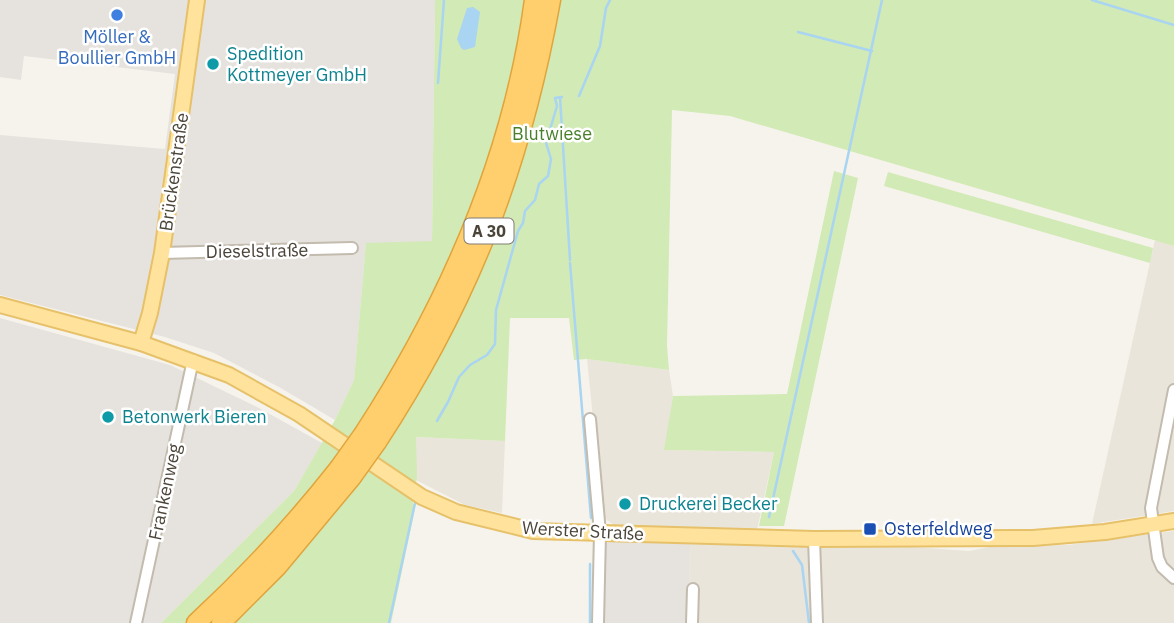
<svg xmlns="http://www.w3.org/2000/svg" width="1174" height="623" font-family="'IBM Plex Sans',sans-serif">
  <rect width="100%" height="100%" fill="#f6f3ec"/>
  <g fill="#eae5da">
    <polygon points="1155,240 1174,246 1174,511 1092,524"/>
    <polygon points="587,359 669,370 673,396 665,450 774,452 757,530 614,525 603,517"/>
    <polygon points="415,437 505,441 502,513 465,505 416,480"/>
    <polygon points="1174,531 1174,623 689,623 690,544 913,547 969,551 994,546 1068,545"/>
  </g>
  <g fill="#e6e2dd">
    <polygon points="0,0 435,0 432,242 366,244 354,380 335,420 279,387 214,353 165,337 0,295 0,135 165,149 175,74 24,56 21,80 0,77"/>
    <polygon points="0,318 170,365 257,407 322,443 294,491 161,623 0,623"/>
    <polygon points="604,541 690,544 689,623 603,623"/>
  </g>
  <g fill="#d2eab5">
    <polygon points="435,0 1174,0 1174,246 730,116 672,110 667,346 669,370 587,359 574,360 569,318 510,318 505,441 416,437 417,477 413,504 416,504 391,623 161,623 294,491 335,420 354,380 366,243 432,241"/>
    <polygon points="834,171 858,178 784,526 759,526 774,452 664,450 673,396 787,394"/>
    <polygon points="888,172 1153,248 1150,263 884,186"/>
  </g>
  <polygon fill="#a9d4f2" points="473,7 480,12 475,47 464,50 461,48 457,39 467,8"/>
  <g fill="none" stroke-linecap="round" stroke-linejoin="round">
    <g stroke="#a9d4f2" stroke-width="2.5">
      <polyline points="1092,0 1174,25"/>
      <polyline points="798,32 872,51"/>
      <polyline points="438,83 444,0"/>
      <polyline points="579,96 600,46 606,8 610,0"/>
      <polyline points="560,97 570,260"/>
      <polyline points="570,263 591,518"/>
      <polyline points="437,421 448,402 459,377 470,365 487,355 495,344 496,310 518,231 523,223 525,211 535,200 539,184 548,176 551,159 546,143 557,106 555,98 562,97"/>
      <polyline points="769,517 882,0"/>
      <polyline points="793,551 802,565 809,623"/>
      <polyline points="590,564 590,623"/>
      <polyline points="389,623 415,503"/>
    </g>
    <g stroke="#c2bbae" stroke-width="14">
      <g id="minor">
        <polyline points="162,253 352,248"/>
        <polyline points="1174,390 1151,508 1158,558 1162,567 1174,578"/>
        <polyline points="590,419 600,533 598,623"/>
        <polyline points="814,539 817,623"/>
        <polyline points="136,623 193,360"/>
        <polyline points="692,623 693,589"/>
      </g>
    </g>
    <g stroke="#e6c16a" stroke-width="18">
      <g id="major">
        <polyline points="0,305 141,343 229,375 299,414 422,497 456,512 533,531 814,539 1033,538 1105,532 1174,521"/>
        <polyline points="141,343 150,313 162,253 197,0"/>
      </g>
    </g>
    <g stroke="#e0a43c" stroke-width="21">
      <g id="highway">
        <path d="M 364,433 C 449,302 513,156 534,0"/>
        <path d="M 377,442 C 470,300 521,167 551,0"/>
        <path d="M 196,623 C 248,575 295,524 339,468"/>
        <polyline points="221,623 277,567 352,477"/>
      </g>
    </g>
    <use href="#minor" stroke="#fff" stroke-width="10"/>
    <use href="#major" stroke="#ffe39c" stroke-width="14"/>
    <use href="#highway" stroke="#ffcf6e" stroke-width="18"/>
    <g stroke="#e0a43c" stroke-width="21" stroke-linecap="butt">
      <g id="highway-bridge">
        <polyline points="339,468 364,433"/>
        <polyline points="352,477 377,442"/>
      </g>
    </g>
    <use href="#highway-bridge" stroke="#ffcf6e" stroke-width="18"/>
  </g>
  <circle fill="#3f7fe0" stroke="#fff" stroke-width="2.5" cx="117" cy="15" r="7"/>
  <g fill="#0f9aa8" stroke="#fff" stroke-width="2.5">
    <circle cx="213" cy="64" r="7"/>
    <circle cx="108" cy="417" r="7"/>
    <circle cx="625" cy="504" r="7"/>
  </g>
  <rect fill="#1a4fb4" stroke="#fff" stroke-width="2.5" x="863" y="522" width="14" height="14" rx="3.5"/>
  <g text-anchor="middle" stroke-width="5" stroke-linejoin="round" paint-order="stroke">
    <rect fill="#fff" stroke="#817c74" stroke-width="2" x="464.5" y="218.5" width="49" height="25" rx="5"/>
    <g font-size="16" font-weight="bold" fill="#4b4439">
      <text x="489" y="237">A 30</text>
    </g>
    <g font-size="18" fill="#366cbe" stroke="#fff">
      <text x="117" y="43">Möller &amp;<tspan x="117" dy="21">Boullier GmbH</tspan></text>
    </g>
    <g font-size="18" fill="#0d838f" stroke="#fff" text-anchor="start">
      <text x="227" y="60">Spedition<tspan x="227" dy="21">Kottmeyer GmbH</tspan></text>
      <text x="122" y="423">Betonwerk Bieren</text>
      <text x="639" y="510">Druckerei Becker</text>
    </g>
    <g font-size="18" fill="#4a7f2a" stroke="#fff">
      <text x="552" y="140">Blutwiese</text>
    </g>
    <g font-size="18" fill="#4b4439" stroke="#fff">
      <text transform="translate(174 172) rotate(-82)" y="6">Brückenstraße</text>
      <text transform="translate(257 251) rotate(-1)" y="6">Dieselstraße</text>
      <text transform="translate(165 492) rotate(-78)" y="6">Frankenweg</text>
      <text transform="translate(583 531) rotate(3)" y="6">Werster Straße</text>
    </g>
    <g font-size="18" fill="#164399" stroke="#fff" text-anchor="start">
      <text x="884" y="535">Osterfeldweg</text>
    </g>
  </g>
</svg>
